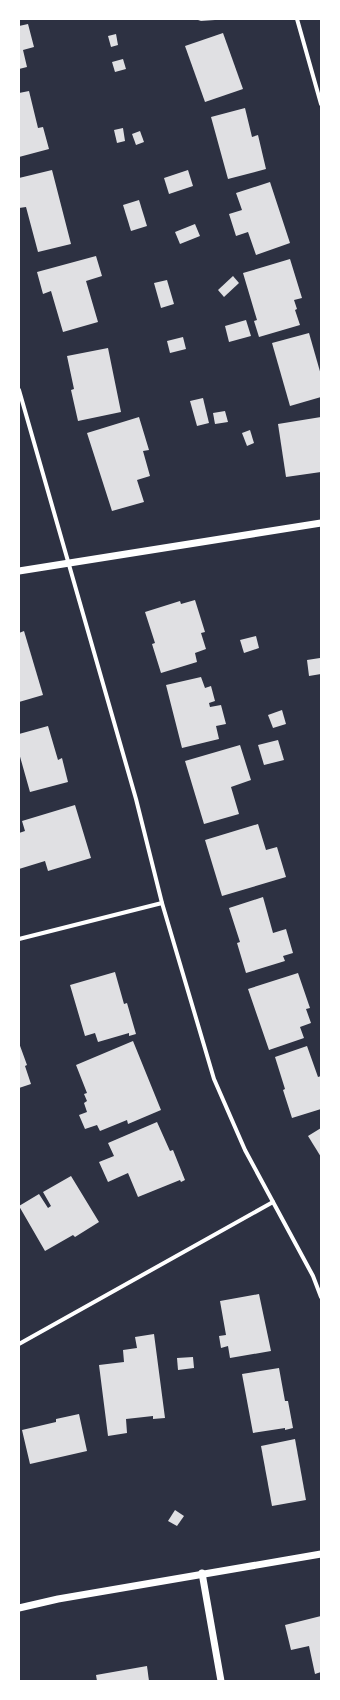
<svg xmlns="http://www.w3.org/2000/svg" width="340" height="1700" font-family="Manrope,sans-serif">
  <rect width="100%" height="100%" fill="#2d3142"/>
  <g fill="#e0e0e3">
    <polygon points="195,19 215,19 215,20 201,21"/>
    <polygon points="28,24 34,47 23,50 27,67 19,69 19,26"/>
    <polygon points="223,33 243,89 205,102 185,46"/>
    <polygon points="116,34 118,45 111,47 108,36"/>
    <polygon points="123,59 126,69 115,72 112,62"/>
    <polygon points="29,91 38,128 43,127 49,149 19,157 19,93"/>
    <polygon points="245,108 252,137 258,135 266,169 228,179 211,117"/>
    <polygon points="123,128 125,141 117,143 114,130"/>
    <polygon points="140,131 144,142 136,145 132,134"/>
    <polygon points="52,170 71,244 38,252 26,207 19,208 19,178"/>
    <polygon points="188,170 193,186 169,194 164,178"/>
    <polygon points="270,182 290,243 256,255 248,232 236,236 229,214 242,210 236,193"/>
    <polygon points="139,200 147,226 131,231 123,205"/>
    <polygon points="195,224 200,236 180,244 175,232"/>
    <polygon points="96,256 102,276 86,281 98,322 63,332 51,291 43,294 37,272"/>
    <polygon points="290,259 302,298 294,300 297,309 295,310 300,325 259,337 254,321 257,320 243,273"/>
    <polygon points="233,276 239,283 224,297 218,290"/>
    <polygon points="167,280 174,304 161,308 154,283"/>
    <polygon points="246,320 251,336 229,342 225,326"/>
    <polygon points="309,333 321,375 321,397 290,406 272,343"/>
    <polygon points="183,337 186,349 170,353 167,341"/>
    <polygon points="108,348 121,412 78,421 71,390 74,389 67,356"/>
    <polygon points="203,398 209,423 197,426 190,401"/>
    <polygon points="225,411 228,422 215,424 213,413"/>
    <polygon points="139,417 149,450 143,451 150,476 137,480 144,502 112,511 87,433"/>
    <polygon points="321,417 321,472 286,477 278,424"/>
    <polygon points="250,430 254,443 247,446 242,433"/>
    <polygon points="195,600 205,632 201,633 206,649 195,653 197,662 161,673 152,644 155,643 145,612 180,601 181,604"/>
    <polygon points="24,631 43,695 19,702 19,633"/>
    <polygon points="256,636 259,648 244,653 240,640"/>
    <polygon points="320,658 321,674 309,676 307,660"/>
    <polygon points="201,677 205,688 211,686 215,701 209,703 210,707 221,705 226,724 216,726 219,739 182,748 166,685"/>
    <polygon points="282,710 286,724 273,728 268,715"/>
    <polygon points="48,726 58,760 62,758 68,782 30,792 19,753 19,734"/>
    <polygon points="278,740 284,760 264,765 258,745"/>
    <polygon points="240,745 251,780 231,787 239,814 204,824 185,761"/>
    <polygon points="75,805 91,858 48,871 45,861 19,869 19,833 25,831 22,821"/>
    <polygon points="258,824 266,850 277,847 286,877 222,896 205,840"/>
    <polygon points="263,897 273,933 286,929 293,953 283,956 285,961 246,973 237,943 240,942 229,908"/>
    <polygon points="115,972 124,1004 127,1003 136,1034 129,1036 129,1033 98,1042 95,1033 85,1036 70,985"/>
    <polygon points="298,973 310,1008 306,1009 311,1023 300,1027 304,1038 269,1050 248,989"/>
    <polygon points="133,1041 161,1110 128,1124 127,1120 100,1131 97,1125 85,1129 79,1115 87,1112 84,1103 87,1101 84,1094 87,1093 76,1065"/>
    <polygon points="19,1043 27,1065 25,1066 31,1084 19,1088"/>
    <polygon points="307,1046 318,1077 321,1076 321,1109 292,1118 283,1090 285,1089 275,1057"/>
    <polygon points="157,1122 170,1151 173,1150 185,1180 181,1182 180,1180 138,1197 128,1173 108,1182 99,1162 114,1156 108,1143"/>
    <polygon points="321,1128 321,1157 308,1136"/>
    <polygon points="71,1176 99,1222 75,1237 73,1235 45,1251 19,1206 39,1194 48,1208 51,1206 43,1192"/>
    <polygon points="259,1294 271,1351 230,1358 228,1346 221,1348 219,1336 226,1335 220,1301"/>
    <polygon points="154,1334 165,1418 153,1419 153,1416 126,1419 127,1433 108,1436 99,1365 124,1362 123,1350 137,1348 135,1337"/>
    <polygon points="193,1357 194,1368 178,1370 177,1358"/>
    <polygon points="279,1368 285,1401 288,1401 293,1428 285,1430 285,1428 253,1433 242,1374"/>
    <polygon points="79,1414 87,1451 30,1464 22,1430 56,1422 56,1419"/>
    <polygon points="295,1439 306,1500 272,1506 261,1446"/>
    <polygon points="175,1510 184,1516 177,1526 168,1521"/>
    <polygon points="321,1616 321,1672 315,1674 309,1646 291,1650 285,1625"/>
    <polygon points="147,1666 149,1681 97,1681 96,1675"/>
  </g>
  <g fill="none" stroke-linecap="round" stroke-linejoin="round">
    <g stroke="#fff" stroke-width="4">
      <polyline points="297,19 321,104"/>
      <polyline points="19,390 136,799 162,903 214,1079 245,1150 313,1276 321,1297"/>
      <polyline points="19,939 162,903"/>
      <polyline points="19,1344 273,1202"/>
    </g>
    <g stroke="#fff" stroke-width="7">
      <polyline points="19,571 321,523"/>
      <polyline points="202,1573 221,1681"/>
      <polyline points="19,1608 58,1599 321,1554"/>
    </g>
  </g>
  <rect width="340" height="1700" fill="none" stroke="#ffffff" stroke-width="40"/>
</svg>
